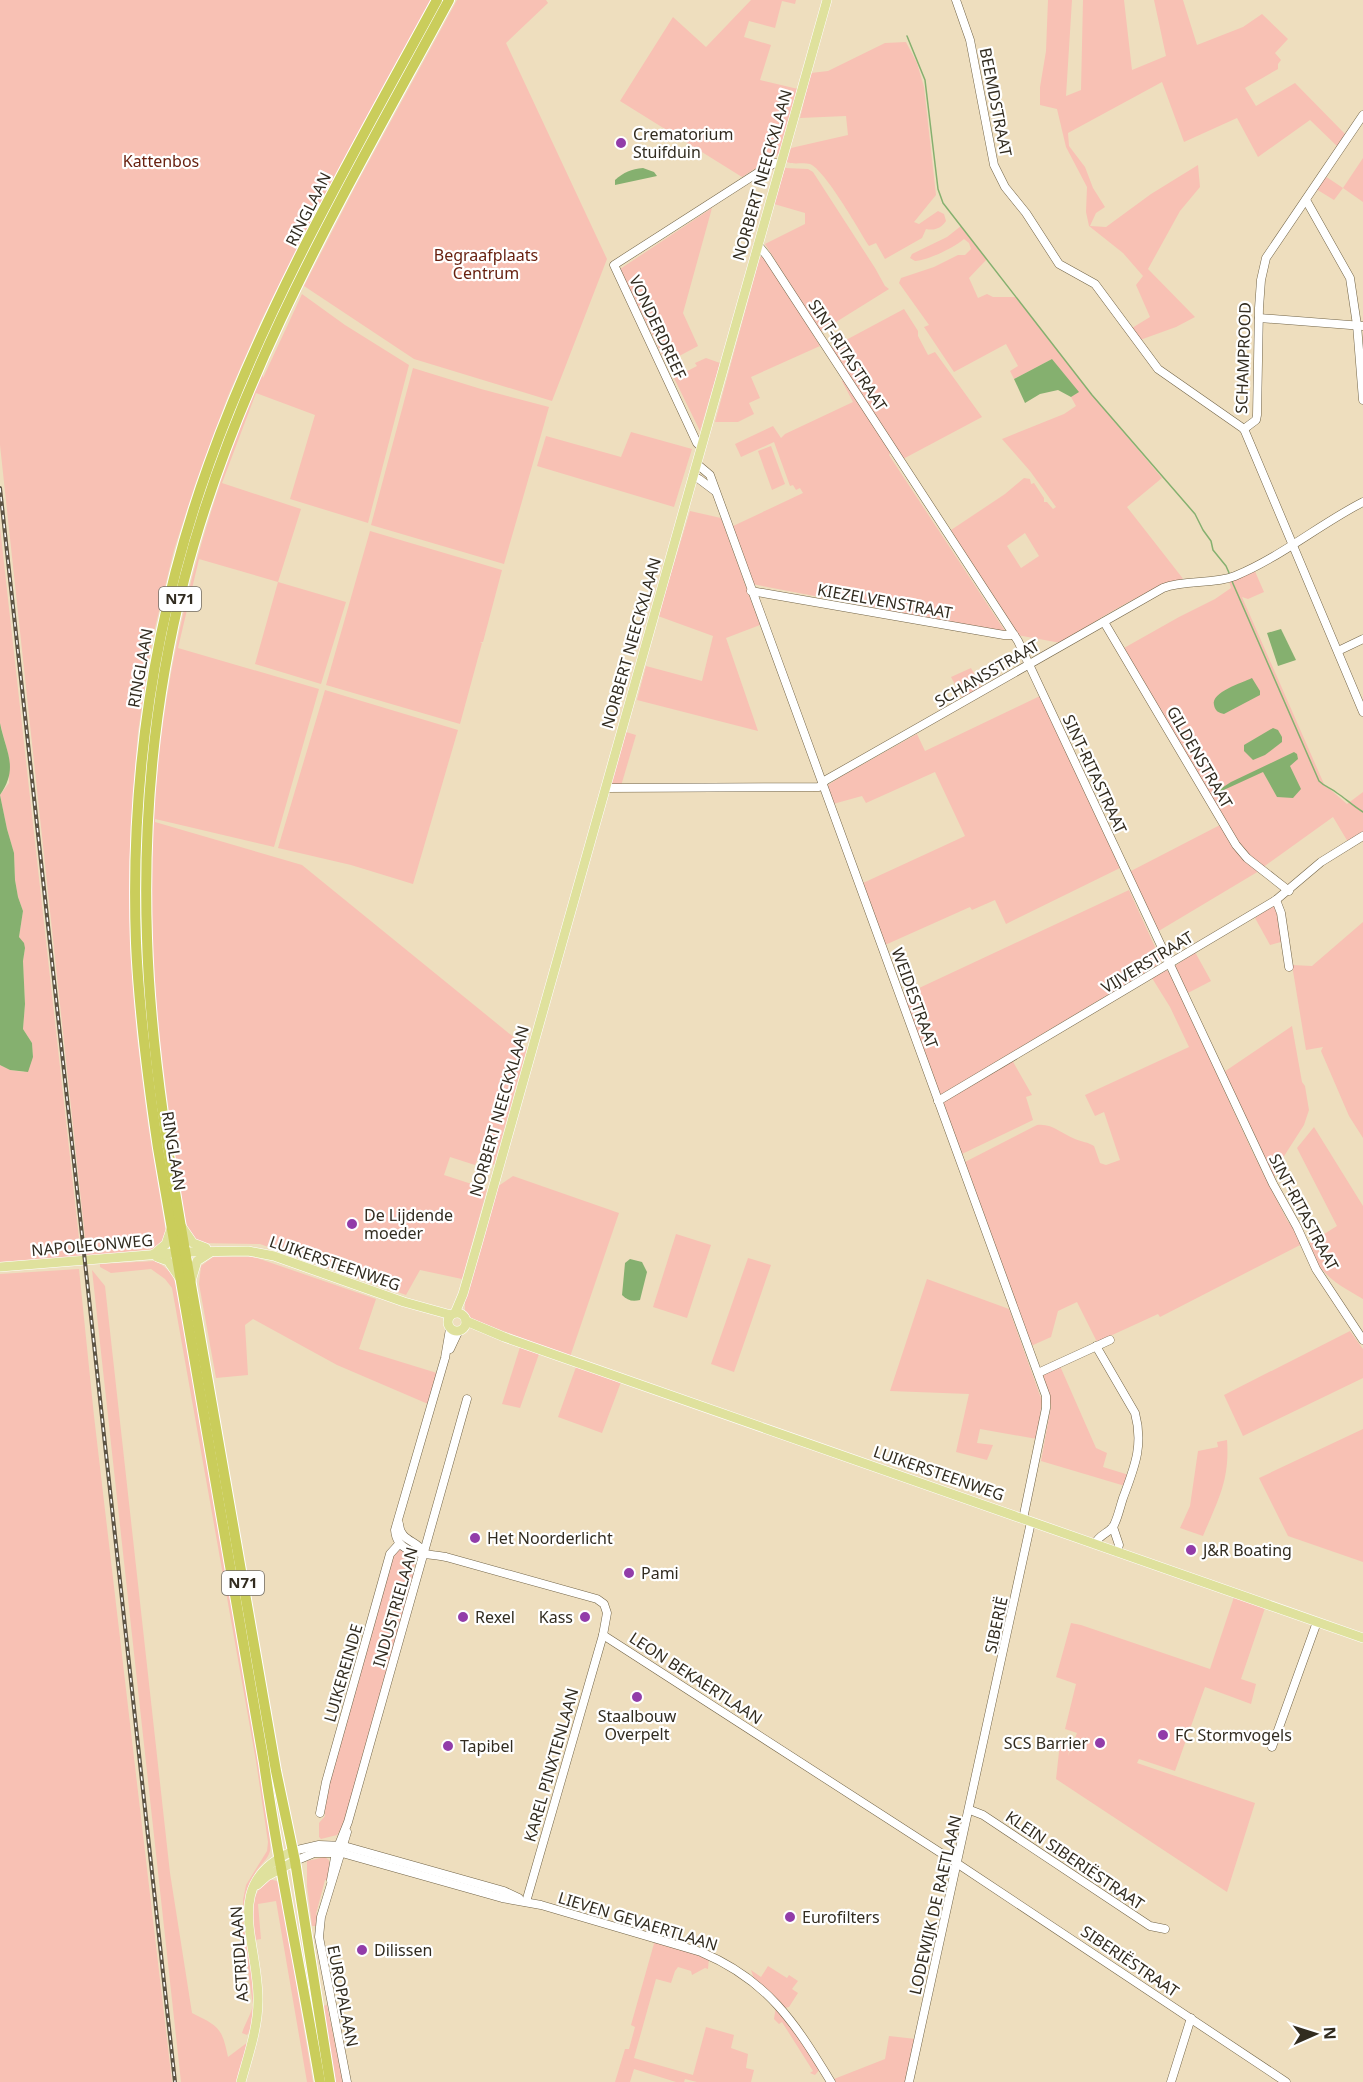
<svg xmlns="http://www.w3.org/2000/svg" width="1363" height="2082" font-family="'Noto Sans',sans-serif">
  <rect width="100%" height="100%" fill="#eedebe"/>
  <g fill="#f8c1b4" fill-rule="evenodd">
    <polygon points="0,0 431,0 299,245 261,321 228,396 196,482 174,550 152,640 138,732 131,821 129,880 130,949 137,1037 148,1124 166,1232 162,1242 154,1249 87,1256 0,445"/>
    <polygon points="457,0 546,0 548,3 506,43 607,259 552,401 414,359 304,286 356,185"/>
    <polygon points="751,0 796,0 795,4 782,1 775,28 749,21 744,37 771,45 760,80 798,89 779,154 742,177 620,101 673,17 706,47"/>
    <polygon points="1048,0 1072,0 1066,96 1081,90 1083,0 1124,0 1132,70 1166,56 1154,0 1183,0 1197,45 1243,27 1262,14 1288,39 1275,53 1281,60 1278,64 1278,69 1245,88 1256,106 1295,83 1347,136 1339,148 1310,120 1258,157 1237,118 1184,142 1162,82 1068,133 1069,146 1085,167 1093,188 1105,207 1096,213 1090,226 1106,227 1151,194 1198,165 1200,187 1180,211 1148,269 1195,317 1176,327 1140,340 1132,328 1150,317 1136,285 1143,276 1123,253 1089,226 1086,212 1087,187 1066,147 1057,109 1040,105 1040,87 1046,51"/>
    <path d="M 906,42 L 917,63 L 924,87 L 936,195 L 914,222 L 919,224 L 938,211 L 944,214 L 946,221 C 941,228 935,231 926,229 L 922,238 L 885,259 L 876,243 L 869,246 C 859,230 825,170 810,164 C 803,162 794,165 787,162 L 791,148 L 848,135 L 846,116 L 800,118 L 811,73 L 828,71 L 885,43 Z"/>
    <polygon points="1363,158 1363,202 1343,188 1334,200 1316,189 1325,176 1343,188"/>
    <polygon points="785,168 808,169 813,172 875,268 885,286 889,289 820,332 765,244 805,224 805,213 774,204"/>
    <polygon points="712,208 683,313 698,346 666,363 620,269"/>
    <path d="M 961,226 L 987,259 L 969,278 L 978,298 L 987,294 L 993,297 L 1016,297 L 1092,395 L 1162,478 L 1127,507 L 1184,580 C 1141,590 1098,620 1061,643 L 1017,635 L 976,572 L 951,530 L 1005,494 L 1024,478 L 1030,479 L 1031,484 L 1034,483 L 1044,498 L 1044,502 L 1047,502 L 1053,509 L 1056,507 L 1030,471 L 1002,439 L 1064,414 L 1076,406 L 1071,397 L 1078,392 L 1052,359 L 1014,379 L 1010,371 L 1018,366 L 1006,344 L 954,372 L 924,327 L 929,325 L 899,283 L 901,278 L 934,267 L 958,255 L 965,255 L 971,249 L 969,243 L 964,239 C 953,248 929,260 915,261 L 910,258 L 912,254 L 947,237 ZM 1025,533 L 1039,556 L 1021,568 L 1007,546 Z"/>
    <polygon points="765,256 820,346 751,377 760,398 749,403 754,414 738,422 715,422 760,257"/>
    <path d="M 302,294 L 345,325 L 409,365 L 368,523 L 290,499 L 315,415 L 256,393 L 222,483 L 301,509 L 278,582 L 346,602 L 321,684 L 255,664 L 278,582 L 199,559 L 178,648 L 319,689 L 274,847 L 168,822 L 155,819 L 155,822 L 302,865 L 527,1048 L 494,1165 L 477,1160 L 475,1165 L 450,1157 L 444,1175 L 487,1189 L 462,1279 L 420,1270 L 406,1295 L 260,1244 L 198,1243 L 186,1227 L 184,1220 L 185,1219 C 172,1135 159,1051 154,967 C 141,757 181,566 262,373 L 263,378 Z"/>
    <polygon points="904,309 918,331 918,336 928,355 935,352 982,417 903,459 831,348"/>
    <polygon points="706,358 720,363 700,431 674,378 697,366 695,363"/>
    <polygon points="413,368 481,389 549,407 504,564 371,525"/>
    <polygon points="844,380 891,452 889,455 1003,628 1005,631 1003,632 752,584 731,527 803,493 800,488 796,490 793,485 790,486 774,442 741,457 735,444 773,426 781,438 785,434 853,402 842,381"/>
    <polygon points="631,432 692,449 674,507 537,466 546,436 621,457"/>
    <polygon points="771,446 785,484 772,490 758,451"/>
    <polygon points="690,511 721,518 760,625 726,638 758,731 637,700 646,666 702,681 713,636 658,616"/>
    <polygon points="0,527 81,1256 0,1262 0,1065 10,1070 24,1072 33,1057 32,1043 23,1029 25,1004 23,961 25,948 19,937 23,911 18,897 15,880 14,853 7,829 0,795 9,783 9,757 0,723"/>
    <polygon points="370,531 502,570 483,642 480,642 482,643 460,724 326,685"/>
    <polygon points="1254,569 1264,592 1248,599 1242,597 1324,784 1347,804 1363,792 1363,833 1348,842 1333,817 1262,868 1243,852 1124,648 1179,617 1215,599 1231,588 1229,581"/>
    <polygon points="971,668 982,689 963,699 951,677"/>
    <polygon points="325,690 458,730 413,884 351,865 278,848"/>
    <polygon points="1040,696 1120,868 1006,924 995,900 972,910 970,907 885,945 863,883 965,836 935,772 866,803 862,796 833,804 827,790 828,785 842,776 917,734 925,751"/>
    <polygon points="626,732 636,735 621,786 611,784"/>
    <polygon points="1220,825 1259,871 1157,932 1129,872"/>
    <polygon points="1129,890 1161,960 1161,963 939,1096 902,996"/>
    <polygon points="1272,906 1277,907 1282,936 1281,942 1270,945 1255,918"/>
    <polygon points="1363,922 1363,1138 1349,1116 1321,1051 1323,1047 1306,1050 1292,965 1312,966"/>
    <polygon points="1195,952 1211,981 1186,994 1175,970 1175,966"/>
    <path d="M 1166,970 L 1170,972 L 1252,1151 L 1287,1220 L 1304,1243 L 1160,1317 L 1158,1314 L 1097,1342 L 1077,1302 L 1058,1311 L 1051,1337 L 1031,1346 L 965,1162 L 1037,1125 C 1052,1123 1062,1134 1075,1139 C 1082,1142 1088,1142 1094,1146 L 1100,1163 L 1106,1165 L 1120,1160 L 1104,1112 L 1095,1116 L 1085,1095 L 1189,1047 L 1170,1007 L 1152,978 Z"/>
    <polygon points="1292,1026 1302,1082 1305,1086 1309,1110 1304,1125 1279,1164 1274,1179 1224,1072"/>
    <polygon points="1012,1060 1032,1095 1026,1097 1033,1120 962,1154 943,1104 944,1101"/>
    <path d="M 1314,1127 L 1363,1206 L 1363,1299 C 1337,1284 1318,1274 1308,1244 L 1337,1226 L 1297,1148 Z"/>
    <polygon points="513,1176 619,1213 570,1357 470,1318 465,1312 465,1301 497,1187"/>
    <polygon points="676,1234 711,1245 687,1318 653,1307"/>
    <polygon points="213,1257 254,1257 376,1299 359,1349 437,1373 428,1404 337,1365 253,1319 245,1325 248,1375 216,1378 199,1284 201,1266"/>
    <polygon points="748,1258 771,1265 734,1372 711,1364"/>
    <path d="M 155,1261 C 166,1267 172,1272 176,1285 L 263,1788 C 264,1799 272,1844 270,1851 C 268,1859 261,1864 257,1870 C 245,1888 244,1907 245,1927 C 246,1956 265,2010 247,2035 L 242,2033 C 245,2024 251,2014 253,2005 L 243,1937 L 243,1900 L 246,1885 L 267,1851 L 268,1842 L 256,1761 L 172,1288 L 165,1279 L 151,1269 L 111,1273 L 100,1267 L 100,1264 Z"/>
    <polygon points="79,1269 94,1416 172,2082 0,2082 0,1274"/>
    <path d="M 92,1270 L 105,1286 L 170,1873 L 192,2013 C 218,2026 222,2027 228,2057 L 248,2042 L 238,2082 L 181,2082 Z"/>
    <polygon points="927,1279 1009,1309 1042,1401 1037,1439 980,1429 977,1443 993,1445 987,1460 956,1452 969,1394 890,1391"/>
    <polygon points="1350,1331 1363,1349 1363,1378 1243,1436 1224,1395"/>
    <polygon points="520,1347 539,1354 520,1408 502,1404"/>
    <polygon points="1060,1366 1096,1448 1107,1453 1103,1467 1129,1475 1125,1486 1041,1461 1051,1406 1043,1375"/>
    <polygon points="576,1367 621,1382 602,1433 558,1417"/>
    <polygon points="1363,1429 1363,1562 1288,1536 1259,1478"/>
    <path d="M 1227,1440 C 1230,1480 1218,1500 1203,1536 L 1180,1528 L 1190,1506 L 1198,1451 L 1218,1447 L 1217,1442 Z"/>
    <polygon points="399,1549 404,1549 415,1561 412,1585 344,1825 337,1835 321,1839 319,1837 319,1823 325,1816 324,1804 327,1789 394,1553"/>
    <polygon points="1234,1597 1265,1608 1241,1679 1256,1684 1251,1704 1205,1687 1175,1771 1139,1759 1137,1763 1255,1803 1227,1892 1056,1779 1060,1743 1070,1747 1068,1756 1077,1733 1065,1729 1076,1684 1056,1677 1071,1623 1081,1625 1210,1669"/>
    <polygon points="325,1857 329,1860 330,1866 328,1880 325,1880 316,1914 319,1915 316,1926 312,1926 307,1886 307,1861"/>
    <path d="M 268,1879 L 277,1881 L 279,1883 L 313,2082 L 307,2082 L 276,1901 L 258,1904 L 261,1939 L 255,1940 C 252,1918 249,1894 268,1879 Z"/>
    <polygon points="655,1940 709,1958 708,1969 705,1968 692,1975 691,1971 678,1967 675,1971 671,1983 656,1979 634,2058 693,2075 706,2027 734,2035 731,2048 748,2054 746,2068 754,2070 751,2082 697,2082 685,2079 684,2082 676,2082 634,2069 630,2082 615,2082 625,2049 629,2049 635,2027 631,2025"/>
    <polygon points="768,1966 787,1978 789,1975 798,1981 792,1989 798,1993 789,2007 785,2008 754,1979 751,1970 761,1977"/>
    <polygon points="327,2005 343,2082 336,2082 323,2006"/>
    <polygon points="776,2006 783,2014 820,2069 815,2075 810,2073 813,2071 782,2022 779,2024 774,2019"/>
    <polygon points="889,2036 916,2039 906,2082 836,2082 834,2079 885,2059"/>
  </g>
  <g fill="#85b06f">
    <path d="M 643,168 L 654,172 L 657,176 L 615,185 L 615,180 C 624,172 631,169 643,168 Z"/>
    <polygon points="1052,359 1079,392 1071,397 1058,390 1040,394 1025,403 1014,379"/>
    <polygon points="1281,629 1296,660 1278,666 1267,633"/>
    <path d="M 1252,678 L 1260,691 L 1260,695 L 1224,714 C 1219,713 1215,711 1214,705 C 1211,692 1242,683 1252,678 Z"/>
    <path d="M 0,723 C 6,753 19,767 0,795 L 7,829 L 14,853 L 15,880 L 18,897 L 23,911 L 19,937 L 24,943 L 25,948 L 23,961 L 25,1004 L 23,1029 L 32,1043 L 33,1057 L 28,1072 L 10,1070 L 0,1065 Z"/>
    <polygon points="1273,728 1278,730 1282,737 1282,742 1265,755 1253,760 1244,751 1244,745"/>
    <polygon points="1294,752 1297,754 1298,759 1290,766 1301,789 1293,798 1277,797 1263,772 1215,794 1214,793 1231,782"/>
    <path d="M 630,1259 L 642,1262 L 647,1272 L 640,1300 C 632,1302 627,1300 622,1295 L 625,1263 Z"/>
  </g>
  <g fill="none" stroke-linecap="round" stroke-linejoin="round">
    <g stroke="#85b06f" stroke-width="1.5">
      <polyline points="907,36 925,80 938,189 943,203 1092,395 1195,514 1203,530 1211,541 1213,550 1226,566 1230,575"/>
      <path d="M 1231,579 L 1319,781 C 1325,787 1331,788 1337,793 C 1346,799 1353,806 1363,812"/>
    </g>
    <g stroke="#726447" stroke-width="9">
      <g id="minor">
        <polyline points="956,0 970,40 994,165 1005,187 1026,213 1059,264 1095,284 1158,369 1244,429"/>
        <polyline points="1306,200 1350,278 1357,325 1363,400"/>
        <polyline points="758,245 767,256 1018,641 1273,1184 1297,1227 1316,1269 1363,1340"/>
        <polyline points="1259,318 1363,326"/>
        <polyline points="1244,429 1256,420 1257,415 1259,308 1261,280 1266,258 1363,115"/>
        <polyline points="1244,429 1363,712"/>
        <polyline points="701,447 697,443 614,265 762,170 775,163 781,164"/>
        <polyline points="697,464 710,475 1046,1396 1046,1408 1023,1519"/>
        <polyline points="693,477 699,479 715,491"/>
        <polyline points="751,591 1004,635 1014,635"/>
        <polyline points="1104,622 1236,845 1247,858 1289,891"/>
        <polyline points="1338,651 1363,639"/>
        <path d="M 606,788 L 819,787 L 826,780 L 1163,588 C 1186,579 1213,585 1235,576 C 1281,557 1320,524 1363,502"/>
        <polyline points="1276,900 1281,913 1289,967"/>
        <polyline points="938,1101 1276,900 1321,862 1363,836"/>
        <path d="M 450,1329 L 445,1358 L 395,1530 C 397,1556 426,1553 446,1557 L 597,1599 L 604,1604 L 607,1613 L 603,1635 L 526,1902"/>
        <polyline points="450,1349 458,1332"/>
        <polyline points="1038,1373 1110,1340"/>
        <path d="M 399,1524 C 400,1541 416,1540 424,1552"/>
        <polyline points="1113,1527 1119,1545 1117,1552"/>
        <path d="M 1095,1544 C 1099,1534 1110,1533 1114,1525 C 1118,1517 1120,1507 1123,1498 C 1134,1468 1144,1446 1135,1413 L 1096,1346"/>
        <polyline points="603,1635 958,1864 1286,2082"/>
        <polyline points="1272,1747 1317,1622"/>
        <polyline points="970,1810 983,1815 1150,1926 1165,1929"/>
        <polyline points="320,1813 326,1782 390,1554 399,1544"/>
        <polyline points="293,1851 319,1845 344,1846 504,1891 519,1898"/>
        <path d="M 295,1861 L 314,1853 L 342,1853 L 502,1898 L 541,1905 L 701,1952 C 768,1980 795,2023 831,2082"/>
        <polyline points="331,1880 336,1852 348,1822 467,1399"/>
        <polyline points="347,2082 319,1937 321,1917 347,1832"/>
        <polyline points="909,2082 1031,1522"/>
        <polyline points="1171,2082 1191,2018"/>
      </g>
    </g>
    <g stroke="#fff" stroke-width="10">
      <g id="major">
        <polyline points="182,1227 193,1243 206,1248"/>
        <polyline points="154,1254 166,1244 171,1229"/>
        <polyline points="157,1257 168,1261 179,1277"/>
        <polyline points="0,1267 186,1252 248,1251 274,1256 404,1302 451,1315"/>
        <polyline points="191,1281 197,1261 211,1252"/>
        <circle cx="457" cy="1322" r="9"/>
        <polyline points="455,1313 463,1294 478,1242 827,0"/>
        <polyline points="466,1321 504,1337 1363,1638"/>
        <polyline points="257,1885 267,1876 295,1861"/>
        <path d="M 241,2082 C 248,2056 258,2028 258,2001 C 259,1942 220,1883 293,1851"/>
      </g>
    </g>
    <g stroke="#fff" stroke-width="12">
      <g id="highway">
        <path d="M 320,2082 C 302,1975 279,1870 264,1763 L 158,1148 C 148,1080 139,1012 136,943 C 130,780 154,617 209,464 C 267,302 355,151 437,0"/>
        <path d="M 330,2082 L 295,1861 L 276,1771 C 251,1628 226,1485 201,1342 C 178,1209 151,1074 147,938 C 143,818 154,697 184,580 C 237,373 348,187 449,0"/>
      </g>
    </g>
    <use href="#minor" stroke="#fff" stroke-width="8"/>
    <use href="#major" stroke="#dfe19d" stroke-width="9"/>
    <use href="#highway" stroke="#cacd5b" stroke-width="10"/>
    <g stroke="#5d5444" stroke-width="4">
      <polyline id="rail" points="0,488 175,2082"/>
    </g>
    <use href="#rail" stroke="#fff" stroke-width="1.5" stroke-dasharray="4.5" stroke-linecap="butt"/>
  </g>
  <g fill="#923ca9" stroke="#fff" stroke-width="2">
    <circle cx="621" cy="143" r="6"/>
    <circle cx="352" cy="1224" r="6"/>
    <circle cx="475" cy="1538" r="6"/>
    <circle cx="1191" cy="1550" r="6"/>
    <circle cx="629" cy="1573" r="6"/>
    <circle cx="463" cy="1617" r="6"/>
    <circle cx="585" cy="1617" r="6"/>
    <circle cx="637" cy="1697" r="6"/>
    <circle cx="1163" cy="1735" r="6"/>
    <circle cx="1100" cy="1743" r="6"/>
    <circle cx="448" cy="1746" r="6"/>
    <circle cx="790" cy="1917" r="6"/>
    <circle cx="362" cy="1950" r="6"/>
  </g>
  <g text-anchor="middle" stroke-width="4.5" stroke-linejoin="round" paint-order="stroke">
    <g fill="#fff" stroke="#706b63" stroke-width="1.5">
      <rect x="159" y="587" width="42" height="24" rx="4.5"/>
      <rect x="222" y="1571" width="42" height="24" rx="4.5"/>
    </g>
    <g font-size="15" font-weight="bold" fill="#322c20">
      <text x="180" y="604">N71</text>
      <text x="243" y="1588">N71</text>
    </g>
    <g font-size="16" fill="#322c20" stroke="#fff">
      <text transform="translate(996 102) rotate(79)" y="6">BEEMDSTRAAT</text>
      <text transform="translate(762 175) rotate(-74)" y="6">NORBERT NEECKXLAAN</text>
      <text transform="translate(308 209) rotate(-63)" y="6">RINGLAAN</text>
      <text transform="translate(658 327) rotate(65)" y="6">VONDERDREEF</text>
      <text transform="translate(848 355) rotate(57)" y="6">SINT-RITASTRAAT</text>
      <text transform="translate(1243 358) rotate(-88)" y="6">SCHAMPROOD</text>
      <text transform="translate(885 601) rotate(10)" y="6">KIEZELVENSTRAAT</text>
      <text transform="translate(631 643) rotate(-74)" y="6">NORBERT NEECKXLAAN</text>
      <text transform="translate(140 668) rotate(-80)" y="6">RINGLAAN</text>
      <text transform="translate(987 673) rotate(-30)" y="6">SCHANSSTRAAT</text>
      <text transform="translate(1200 757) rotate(60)" y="6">GILDENSTRAAT</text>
      <text transform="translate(1095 774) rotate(65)" y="6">SINT-RITASTRAAT</text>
      <text transform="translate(1147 962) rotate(-31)" y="6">VIJVERSTRAAT</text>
      <text transform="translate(915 998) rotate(70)" y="6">WEIDESTRAAT</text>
      <text transform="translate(499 1111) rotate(-74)" y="6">NORBERT NEECKXLAAN</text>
      <text transform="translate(174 1151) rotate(81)" y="6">RINGLAAN</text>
      <text transform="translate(1304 1212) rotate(62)" y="6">SINT-RITASTRAAT</text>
      <text transform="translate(92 1245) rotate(-5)" y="6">NAPOLEONWEG</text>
      <text transform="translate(335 1263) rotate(19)" y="6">LUIKERSTEENWEG</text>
      <text transform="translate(939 1473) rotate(19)" y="6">LUIKERSTEENWEG</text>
      <text transform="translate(395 1607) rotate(-74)" y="6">INDUSTRIELAAN</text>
      <text transform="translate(996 1625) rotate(-78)" y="6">SIBERIË</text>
      <text transform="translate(343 1673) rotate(-74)" y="6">LUIKEREINDE</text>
      <text transform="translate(696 1678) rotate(33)" y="6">LEON BEKAERTLAAN</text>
      <text transform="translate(551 1765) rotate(-74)" y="6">KAREL PINXTENLAAN</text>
      <text transform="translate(1075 1860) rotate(34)" y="6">KLEIN SIBERIËSTRAAT</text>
      <text transform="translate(935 1905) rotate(-77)" y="6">LODEWIJK DE RAETLAAN</text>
      <text transform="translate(638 1921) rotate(17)" y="6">LIEVEN GEVAERTLAAN</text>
      <text transform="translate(239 1954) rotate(-94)" y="6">ASTRIDLAAN</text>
      <text transform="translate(1130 1961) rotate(34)" y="6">SIBERIËSTRAAT</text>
      <text transform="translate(343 1996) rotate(79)" y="6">EUROPALAAN</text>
    </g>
    <g font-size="16" fill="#322c20" stroke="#fff" text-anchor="start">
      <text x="633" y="140">Crematorium<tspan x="633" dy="18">Stuifduin</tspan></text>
      <text x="364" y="1221">De Lijdende<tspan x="364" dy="18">moeder</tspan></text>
      <text x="487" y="1544">Het Noorderlicht</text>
      <text x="1203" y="1556">J&amp;R Boating</text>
      <text x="641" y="1579">Pami</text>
      <text x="475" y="1623">Rexel</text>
      <text x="573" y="1623" text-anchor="end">Kass</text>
      <text x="637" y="1722" text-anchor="middle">Staalbouw<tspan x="637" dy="18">Overpelt</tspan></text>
      <text x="1175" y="1741">FC Stormvogels</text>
      <text x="1088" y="1749" text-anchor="end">SCS Barrier</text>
      <text x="460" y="1752">Tapibel</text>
      <text x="802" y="1923">Eurofilters</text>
      <text x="374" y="1956">Dilissen</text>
    </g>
    <g font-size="16" fill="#682110" stroke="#fff">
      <text x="161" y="167">Kattenbos</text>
      <text x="486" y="261">Begraafplaats<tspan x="486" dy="18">Centrum</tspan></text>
    </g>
  </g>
  <g transform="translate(1315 2034) rotate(87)" stroke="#ffffff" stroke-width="4.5" paint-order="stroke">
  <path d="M0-4.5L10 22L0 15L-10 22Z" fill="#322c20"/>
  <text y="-9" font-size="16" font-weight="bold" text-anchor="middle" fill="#322c20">N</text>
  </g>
</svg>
